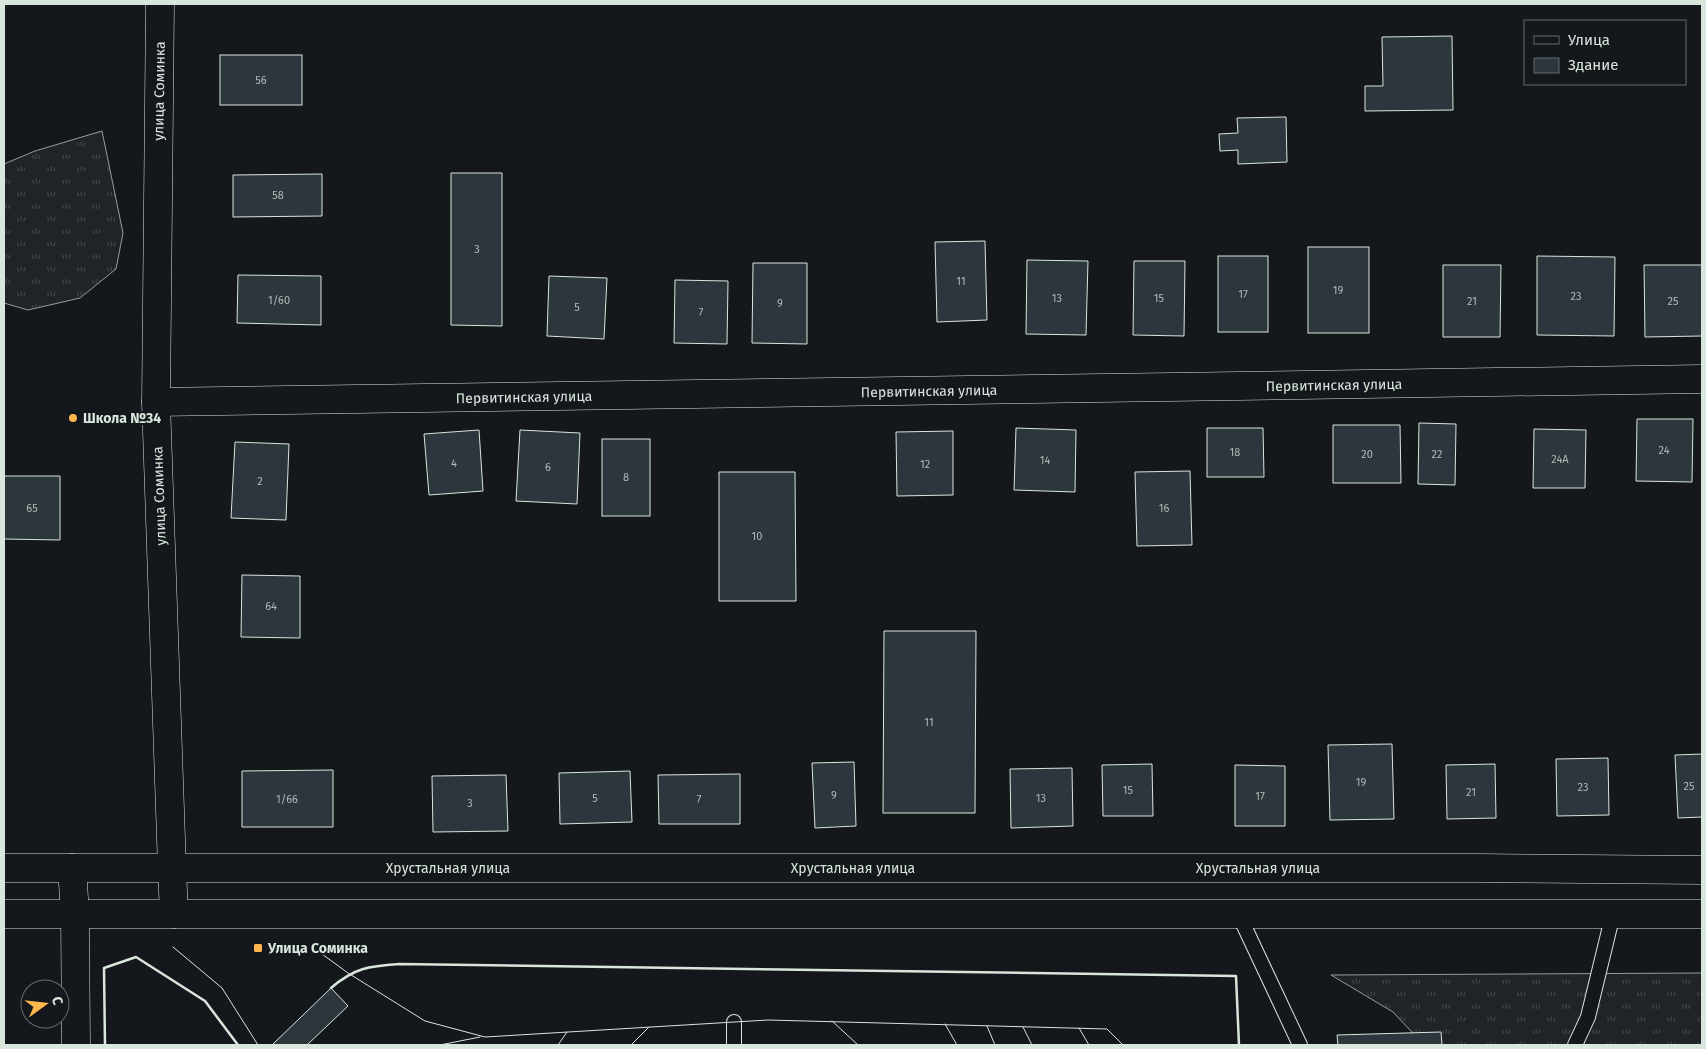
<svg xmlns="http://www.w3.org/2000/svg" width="1706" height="1049" font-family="'Fira Sans',sans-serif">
  <defs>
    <pattern id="grass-tufts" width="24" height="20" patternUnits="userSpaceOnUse" patternTransform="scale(1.25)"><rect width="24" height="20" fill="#202428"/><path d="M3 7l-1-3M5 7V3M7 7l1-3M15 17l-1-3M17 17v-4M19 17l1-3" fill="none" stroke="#404447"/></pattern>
  </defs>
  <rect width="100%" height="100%" fill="#14181c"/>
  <g fill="url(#grass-tufts)" stroke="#939e99">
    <polygon points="102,131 123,233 116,269 80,298 28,310 4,303 4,164 35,151"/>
    <polygon points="1702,973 1702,1045 1424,1045 1393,1012 1331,975"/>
  </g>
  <g fill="#2c363c" stroke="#d8e6dc">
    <polygon points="1452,36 1453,110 1365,111 1365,86 1383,86 1382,37"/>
    <rect x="220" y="55" width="82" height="50"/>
    <polygon points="1286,117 1287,162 1238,164 1238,150 1220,151 1219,134 1238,133 1237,118"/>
    <polygon points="451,173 502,173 502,326 451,325"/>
    <polygon points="322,174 322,216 233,217 233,175"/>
    <polygon points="985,241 987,320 937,322 935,242"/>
    <rect x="1308" y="247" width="61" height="86"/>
    <rect x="1218" y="256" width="50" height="76"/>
    <polygon points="1537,256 1615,257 1614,336 1537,335"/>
    <polygon points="1027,260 1088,261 1086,335 1026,334"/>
    <polygon points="1134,261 1185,261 1184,336 1133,335"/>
    <polygon points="753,263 807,263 807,344 752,343"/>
    <polygon points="1443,265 1501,265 1500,337 1443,337"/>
    <polygon points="1644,265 1702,265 1702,336 1645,337"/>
    <polygon points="238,275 321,276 321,325 237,323"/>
    <polygon points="549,276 607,278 604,339 547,336"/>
    <polygon points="675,280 728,281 727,344 674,343"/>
    <polygon points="1637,419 1693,419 1692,482 1636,481"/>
    <polygon points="1419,423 1456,424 1455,485 1418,484"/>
    <polygon points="1333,425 1400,425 1401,483 1333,483"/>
    <polygon points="1016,428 1076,430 1075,492 1014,490"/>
    <polygon points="1207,428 1263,428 1264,477 1207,477"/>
    <polygon points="1534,429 1586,430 1585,488 1533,488"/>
    <polygon points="479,430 483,491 429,495 424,434"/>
    <polygon points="520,430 580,433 577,504 516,501"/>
    <polygon points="953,431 953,495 897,496 896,432"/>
    <rect x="602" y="439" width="48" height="77"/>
    <polygon points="235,442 289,444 286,520 231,518"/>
    <polygon points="1190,471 1192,545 1137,546 1135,472"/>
    <polygon points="719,472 795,472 796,601 719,601"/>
    <polygon points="4,476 60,476 60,540 4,539"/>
    <polygon points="242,575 300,576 300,638 241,637"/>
    <polygon points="884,631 976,631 975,813 883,813"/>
    <polygon points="1392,744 1394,819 1330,820 1328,745"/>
    <polygon points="1702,754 1702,817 1678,818 1675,755"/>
    <polygon points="1608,758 1609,815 1557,816 1556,759"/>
    <polygon points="854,762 856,826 815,828 812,763"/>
    <polygon points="1152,764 1153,816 1103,816 1102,765"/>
    <polygon points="1495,764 1496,818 1447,819 1446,765"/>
    <polygon points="1235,765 1285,766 1285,826 1235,826"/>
    <polygon points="1072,768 1073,826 1011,828 1010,769"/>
    <polygon points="333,770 333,827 242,827 242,771"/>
    <polygon points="630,771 632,822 560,824 559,773"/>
    <polygon points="740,774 740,824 659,824 658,775"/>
    <polygon points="506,775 508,831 433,832 432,776"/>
    <polygon points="331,988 348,1006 307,1045 272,1045"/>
    <polygon points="1441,1032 1442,1045 1338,1045 1337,1035"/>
  </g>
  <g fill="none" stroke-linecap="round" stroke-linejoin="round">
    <g stroke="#d8e6dc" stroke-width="16">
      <g id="service">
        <polyline points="1238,913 1300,1045"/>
        <polyline points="734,1022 734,1045"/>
        <polyline points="1575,1045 1588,1017 1613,914"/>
      </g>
    </g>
    <g stroke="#d8e6dc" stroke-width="29">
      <g id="minor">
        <polyline points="160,4 156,402 172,868"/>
        <polyline points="156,402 1702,379"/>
        <polyline points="75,914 76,1045"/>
      </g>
    </g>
    <g stroke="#d8e6dc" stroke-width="29">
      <g id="secondary">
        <polyline points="4,868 1479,868 1702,870"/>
        <polyline points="72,868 75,914"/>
        <polyline points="172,868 174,914"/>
        <polyline points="4,914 1702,914"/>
      </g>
    </g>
    <use href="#service" stroke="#14181c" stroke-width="14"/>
    <use href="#minor" stroke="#14181c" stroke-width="28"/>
    <use href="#secondary" stroke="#14181c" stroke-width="28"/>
    <g stroke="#d8e6dc" stroke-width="1">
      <polyline points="311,946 348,973 425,1021 485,1037 768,1020 1107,1029 1123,1045"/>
      <polyline points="173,947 222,988 258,1045"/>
      <polyline points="832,1021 858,1045"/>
      <polyline points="945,1024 957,1045"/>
      <polyline points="987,1026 995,1045"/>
      <polyline points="1023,1027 1032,1045"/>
      <polyline points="1079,1028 1089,1045"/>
      <polyline points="440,1045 480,1037"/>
      <polyline points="558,1045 567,1032"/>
      <polyline points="631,1045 649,1027"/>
    </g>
    <g stroke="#d8e6dc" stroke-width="2.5">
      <path d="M 331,988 C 354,968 369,966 399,964 L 1236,976 L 1239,1045"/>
      <polyline points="105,1045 104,968 136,957 205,1001 238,1045"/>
    </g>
  </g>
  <g fill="#ffb74d" stroke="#14181c" stroke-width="2">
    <circle cx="73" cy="418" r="5"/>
    <rect x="253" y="943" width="10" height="10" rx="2.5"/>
  </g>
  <g text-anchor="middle" stroke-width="4" stroke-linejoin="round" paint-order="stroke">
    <g font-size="11" fill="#adbab4">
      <text x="261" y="84">56</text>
      <text x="278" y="199">58</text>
      <text x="477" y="253">3</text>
      <text x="961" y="285">11</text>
      <text x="1338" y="294">19</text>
      <text x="1243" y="298">17</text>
      <text x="1576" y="300">23</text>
      <text x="1057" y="302">13</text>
      <text x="1159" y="302">15</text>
      <text x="279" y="304">1/60</text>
      <text x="1472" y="305">21</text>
      <text x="1673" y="305">25</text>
      <text x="780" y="307">9</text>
      <text x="577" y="311">5</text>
      <text x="701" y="316">7</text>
      <text x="1664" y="454">24</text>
      <text x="1235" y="456">18</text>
      <text x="1367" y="458">20</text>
      <text x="1437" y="458">22</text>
      <text x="1560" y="463">24А</text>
      <text x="1045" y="464">14</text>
      <text x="454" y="467">4</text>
      <text x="925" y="468">12</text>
      <text x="548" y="471">6</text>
      <text x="626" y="481">8</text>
      <text x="260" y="485">2</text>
      <text x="32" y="512">65</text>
      <text x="1164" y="512">16</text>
      <text x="757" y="540">10</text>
      <text x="271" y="610">64</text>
      <text x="929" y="726">11</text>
      <text x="1361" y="786">19</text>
      <text x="1689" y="790">25</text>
      <text x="1583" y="791">23</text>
      <text x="1128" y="794">15</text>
      <text x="1471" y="796">21</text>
      <text x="834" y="799">9</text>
      <text x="1260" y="800">17</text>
      <text x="595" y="802">5</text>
      <text x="1041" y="802">13</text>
      <text x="287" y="803">1/66</text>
      <text x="699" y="803">7</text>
      <text x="470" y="807">3</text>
    </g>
    <g font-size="14" fill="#d8e6dc" stroke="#14181c">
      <text transform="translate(159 91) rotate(-89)" y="5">улица Соминка</text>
      <text transform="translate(1334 385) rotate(-1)" y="5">Первитинская улица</text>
      <text transform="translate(929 391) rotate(-1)" y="5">Первитинская улица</text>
      <text transform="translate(524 397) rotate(-1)" y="5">Первитинская улица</text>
      <text transform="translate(159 496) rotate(-92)" y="5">улица Соминка</text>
      <text x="448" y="873">Хрустальная улица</text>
      <text x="853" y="873">Хрустальная улица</text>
      <text x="1258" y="873">Хрустальная улица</text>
    </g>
    <g font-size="14" font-weight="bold" fill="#d8e6dc" stroke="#14181c" text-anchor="start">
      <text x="83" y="423">Школа №34</text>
      <text x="268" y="953">Улица Соминка</text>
    </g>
  </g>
  <rect width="1706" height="1049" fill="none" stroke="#d8e6dc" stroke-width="10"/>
  <rect x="1524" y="20" width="162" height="65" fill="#14181c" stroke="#626a69"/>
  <rect x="1534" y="36" width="25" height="8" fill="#14181c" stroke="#626a69"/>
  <text x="1568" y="45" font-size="15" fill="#d8e6dc">Улица</text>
  <rect x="1534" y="58" width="25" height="15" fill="#2c363c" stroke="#626a69"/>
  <text x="1568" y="70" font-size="15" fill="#d8e6dc">Здание</text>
  <g transform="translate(45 1004) rotate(75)"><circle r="24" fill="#14181c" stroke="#626a69"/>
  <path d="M0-4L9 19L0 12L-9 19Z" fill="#ffb74d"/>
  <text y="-8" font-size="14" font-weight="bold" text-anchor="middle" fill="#d8e6dc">С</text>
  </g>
</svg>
